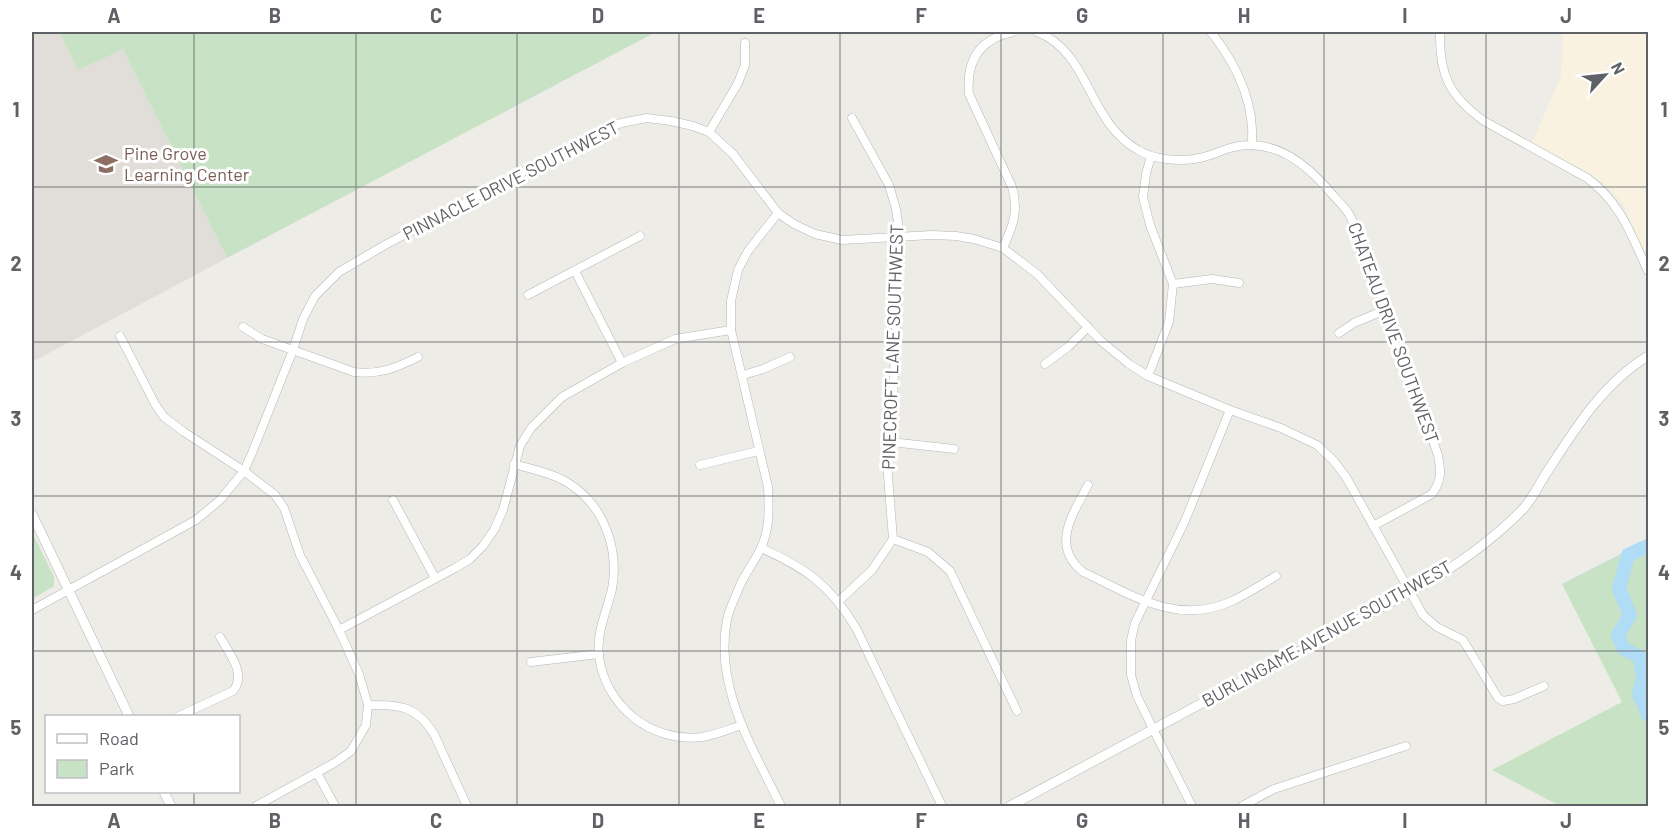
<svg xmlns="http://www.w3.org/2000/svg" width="1680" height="838" font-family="Barlow,sans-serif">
  <rect width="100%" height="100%" fill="#eeece6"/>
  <polygon fill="#faf2e0" points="1563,32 1648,32 1648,250 1645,252 1622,203 1603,182 1532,143 1561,76"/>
  <polygon fill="#e1ddd8" points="32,32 59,32 78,70 123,48 227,258 32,362"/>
  <g fill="#c8e2c6">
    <polygon points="59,32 656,32 227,258 123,49 78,70"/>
    <polygon points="32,532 54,577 54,586 32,599"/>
    <polygon points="1648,540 1648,806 1560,806 1492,770 1622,702 1562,584"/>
  </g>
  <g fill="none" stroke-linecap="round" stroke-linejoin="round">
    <polyline stroke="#b0dcf5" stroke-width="14" points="1648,546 1628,555 1619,589 1630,615 1618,635 1624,649 1640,657 1643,678 1639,694 1648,715"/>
    <g stroke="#b3b6b9" stroke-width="9">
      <g id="minor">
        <path d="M 1037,32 C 1090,52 1087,121 1138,150 C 1154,160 1181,162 1200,158 C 1210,156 1220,151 1230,148 C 1271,136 1306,163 1331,193 C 1337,200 1344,206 1349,214 C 1354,223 1358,233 1362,243 L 1438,455 C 1441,471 1442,480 1432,494 L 1373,526"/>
        <path d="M 1211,32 C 1237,65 1255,102 1252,145"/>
        <path d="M 1440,32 C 1439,74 1449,96 1484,121 L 1587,178 C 1621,203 1631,235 1648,271"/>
        <polyline points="709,132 738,83 745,65 745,43"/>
        <path d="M 778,213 L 748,251 L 738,270 L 731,301 L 731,330 L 768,487 C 769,508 770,531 760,550 C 753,564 743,576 738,590 C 734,600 729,610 727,620 C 714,687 753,749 781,806"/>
        <path d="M 1003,248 C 1013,226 1019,210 1012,187 L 969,94 C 966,61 979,39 1013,32"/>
        <polyline points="575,271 622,363"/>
        <polyline points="1173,284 1212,279 1239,283"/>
        <polyline points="528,295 640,236"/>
        <path d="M 243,327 L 262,339 L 354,372 C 379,375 396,368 418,357"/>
        <polyline points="1339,333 1354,323 1385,310"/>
        <polyline points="120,336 155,404 164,417 184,432 244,471 275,495 284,508 300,555 339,630 359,674 368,705 366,725 351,751 336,762 256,806"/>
        <polyline points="1045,364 1068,347 1088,327"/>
        <polyline points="743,375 763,369 790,357"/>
        <polyline points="1148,376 1169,322 1173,284 1150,225 1143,197 1146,174 1151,156"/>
        <polyline points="891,442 954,449"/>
        <path d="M 514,464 C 535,470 557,474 574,487 C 606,510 619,552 612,589 C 607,611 596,632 599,656 C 605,706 651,743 702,737 C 715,735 729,729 742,725"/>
        <polyline points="700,465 758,451"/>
        <path d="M 1088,485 C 1073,514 1050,546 1083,572 C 1132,595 1177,626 1232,601 C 1247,594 1262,584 1276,576"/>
        <polyline points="393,500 435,578"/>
        <polyline points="893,539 928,552 950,571 1017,711"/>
        <path d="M 761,548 C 806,568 830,585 856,628 L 942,806"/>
        <polyline points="839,601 872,570 893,539 887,463 891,442 900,237 896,209 889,185 852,118"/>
        <polyline points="32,610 196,520 220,500 244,471 252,453 293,350 303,319 315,296 339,272 385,245 591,136 621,123 647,118 671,121 693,126 709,132 733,154 778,213 794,224 815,234 842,240 932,235 956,236 974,239 1003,248 1037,274 1101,341 1129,364 1148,376 1230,410 1281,428 1317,445 1333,460 1346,477 1423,615 1437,627 1463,640 1498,698 1503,701 1514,699 1544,686"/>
        <polyline points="339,630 455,568 470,559 483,546 494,530 503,510 520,446 531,428 562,397 622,363 675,339 731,330"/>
        <polyline points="531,662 599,654"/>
        <path d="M 368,705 C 399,705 416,705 434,734 L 467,806"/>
        <path d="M 179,716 L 233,691 C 247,674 229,653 220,637"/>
        <polyline points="317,773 335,806"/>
        <polyline points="1192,806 1153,729 1137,696 1131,675 1131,640 1135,623 1184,523 1230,410"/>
        <polyline points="1242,806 1274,789 1406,746"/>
      </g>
    </g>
    <g stroke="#b3b6b9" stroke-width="10">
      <g id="tertiary">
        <polyline points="32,514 129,716"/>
        <polyline points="164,792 171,806"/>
        <path d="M 1010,806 L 1432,580 C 1464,560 1496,537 1522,510 C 1532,500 1539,484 1547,472 C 1575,429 1603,383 1648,356"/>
      </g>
    </g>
    <use href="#minor" stroke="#fff" stroke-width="8"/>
    <use href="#tertiary" stroke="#fff" stroke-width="9"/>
  </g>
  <path fill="none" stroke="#5e6165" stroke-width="1.5" stroke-opacity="0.55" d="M 194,32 L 194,716M 356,32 L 356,806M 517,32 L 517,806M 679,32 L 679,806M 840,32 L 840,806M 1001,32 L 1001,806M 1163,32 L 1163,806M 1324,32 L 1324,806M 1486,32 L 1486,806M 32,187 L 1648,187M 32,342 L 1648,342M 32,496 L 1648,496M 32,651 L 1648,651M 194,792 L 194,806"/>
  <defs>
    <g id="school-bare" transform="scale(1.8)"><path d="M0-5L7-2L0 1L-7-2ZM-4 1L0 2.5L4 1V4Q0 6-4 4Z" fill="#8d6e63" stroke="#fff" stroke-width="2.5" paint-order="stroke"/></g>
  </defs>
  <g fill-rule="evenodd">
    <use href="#school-bare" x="106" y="164"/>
  </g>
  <g text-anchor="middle" stroke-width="6" stroke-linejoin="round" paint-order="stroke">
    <g font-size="18" fill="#785e54" stroke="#fff" text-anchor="start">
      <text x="124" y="160">Pine Grove<tspan x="124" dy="21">Learning Center</tspan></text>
    </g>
    <g font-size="18" fill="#5e6165" stroke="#fff">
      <text transform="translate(511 181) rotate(-27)" y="6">PINNACLE DRIVE SOUTHWEST</text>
      <text transform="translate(1393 333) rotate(70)" y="6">CHATEAU DRIVE SOUTHWEST</text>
      <text transform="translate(893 347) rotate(-88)" y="6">PINECROFT LANE SOUTHWEST</text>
      <text transform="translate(1327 634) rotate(-29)" y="6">BURLINGAME AVENUE SOUTHWEST</text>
    </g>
  </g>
  <rect width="1680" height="838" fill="none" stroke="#ffffff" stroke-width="66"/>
  <rect x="45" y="715" width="195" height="78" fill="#ffffff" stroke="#bfc0c1" stroke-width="1.5"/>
  <rect x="57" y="734" width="30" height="9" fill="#ffffff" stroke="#bfc0c1" stroke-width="1.5"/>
  <text x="99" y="745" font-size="18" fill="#5e6165">Road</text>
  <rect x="57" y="760" width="30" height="18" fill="#c8e2c6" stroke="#bfc0c1" stroke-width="1.5"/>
  <text x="99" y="775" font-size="18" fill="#5e6165">Park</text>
  <g transform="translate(1605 75) rotate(63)" stroke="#ffffff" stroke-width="4.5" paint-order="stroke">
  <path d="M0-4.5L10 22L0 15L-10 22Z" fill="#5e6165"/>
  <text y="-9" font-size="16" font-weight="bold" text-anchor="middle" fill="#5e6165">N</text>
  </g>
  <rect x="33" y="33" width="1614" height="772" fill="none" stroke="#5e6165" stroke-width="2"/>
  <g font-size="20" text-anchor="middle" font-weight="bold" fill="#5e6165">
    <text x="114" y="23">A</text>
    <text x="275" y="23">B</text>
    <text x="436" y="23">C</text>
    <text x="598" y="23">D</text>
    <text x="759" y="23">E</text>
    <text x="921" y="23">F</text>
    <text x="1082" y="23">G</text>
    <text x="1244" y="23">H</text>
    <text x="1405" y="23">I</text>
    <text x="1566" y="23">J</text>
    <text x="16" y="117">1</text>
    <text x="1664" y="117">1</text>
    <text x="16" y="271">2</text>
    <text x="1664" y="271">2</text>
    <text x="16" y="426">3</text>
    <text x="1664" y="426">3</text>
    <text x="16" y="580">4</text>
    <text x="1664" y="580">4</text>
    <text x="16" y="735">5</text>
    <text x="1664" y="735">5</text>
    <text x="114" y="828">A</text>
    <text x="275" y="828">B</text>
    <text x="436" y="828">C</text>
    <text x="598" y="828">D</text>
    <text x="759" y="828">E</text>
    <text x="921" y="828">F</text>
    <text x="1082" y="828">G</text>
    <text x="1244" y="828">H</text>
    <text x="1405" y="828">I</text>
    <text x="1566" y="828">J</text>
  </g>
</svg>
